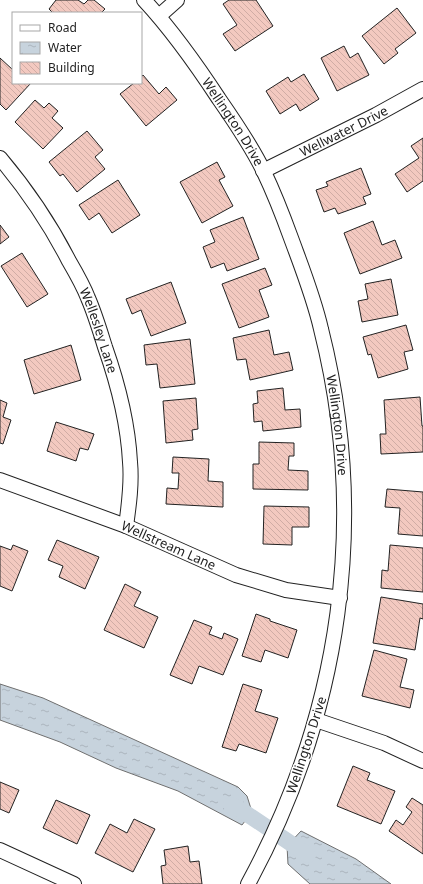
<svg xmlns="http://www.w3.org/2000/svg" width="423" height="884" font-family="'Noto Sans',sans-serif">
  <defs>
    <pattern id="water-ripples" width="26" height="14" patternUnits="userSpaceOnUse"><rect width="26" height="14" fill="#c7d3dd"/><path d="M2 4q2-2 4 0t4 0M15 11q2-2 4 0t4 0" fill="none" stroke="#abb5bd"/></pattern>
    <pattern id="building-back-hatch" width="6" height="6" patternUnits="userSpaceOnUse"><rect width="6" height="6" fill="#f3c9c0"/><path d="M-1 5l2 2M0 0l6 6M5-1l2 2" fill="none" stroke="#d0aca5"/></pattern>
  </defs>
  <rect width="100%" height="100%" fill="#fff"/>
  <g fill="url(#water-ripples)" stroke="#6f6f6f">
    <polygon points="0,684 43,698 238,787 247,796 252,812 242,825 178,791 116,768 60,742 0,720"/>
    <polygon points="301,831 356,859 391,884 310,884 288,864 287,846"/>
  </g>
  <g fill="none" stroke-linecap="round" stroke-linejoin="round">
    <polyline stroke="#c7d3dd" stroke-width="16" points="231,805 241,810 308,855"/>
  </g>
  <g fill="url(#building-back-hatch)" stroke="#222">
    <polygon points="56,0 78,0 84,4 88,0 94,0 105,9 101,13 53,13 49,9"/>
    <polygon points="229,0 256,0 273,26 235,51 223,34 237,25 223,4"/>
    <polygon points="397,8 416,33 395,49 398,53 384,64 362,36"/>
    <polygon points="344,46 350,58 358,53 369,75 337,91 321,58"/>
    <polygon points="0,58 13,70 13,83 31,83 6,110 0,104"/>
    <polygon points="304,74 319,99 300,111 296,104 280,114 266,91 288,77 291,82"/>
    <polygon points="143,75 159,94 166,87 177,100 146,126 120,94 134,83 141,83 141,77"/>
    <polygon points="35,100 44,108 49,103 58,111 52,118 63,128 43,149 15,122"/>
    <polygon points="87,131 103,150 95,157 105,169 77,192 63,174 60,176 49,162"/>
    <polygon points="423,138 423,181 407,192 395,174 419,158 411,146"/>
    <polygon points="217,162 225,177 219,180 233,206 202,223 180,182"/>
    <polygon points="361,168 371,194 363,197 366,204 338,214 335,208 324,212 316,190 328,186 326,182"/>
    <polygon points="118,180 140,215 112,233 99,213 89,220 79,205"/>
    <polygon points="243,217 259,259 227,271 224,263 211,268 203,247 215,242 210,230"/>
    <polygon points="373,221 382,245 395,240 402,258 360,274 344,233"/>
    <polygon points="0,225 9,237 0,244"/>
    <polygon points="22,253 48,294 27,307 1,266"/>
    <polygon points="265,268 272,285 259,290 269,317 239,328 222,284"/>
    <polygon points="391,279 398,315 362,322 358,301 368,299 365,284"/>
    <polygon points="171,282 186,323 151,336 141,310 132,314 126,299"/>
    <polygon points="406,325 413,350 404,352 408,369 378,378 371,354 368,355 363,337"/>
    <polygon points="269,330 274,355 289,352 293,370 250,380 246,359 237,360 233,338"/>
    <polygon points="190,339 195,384 160,388 157,364 146,365 144,345"/>
    <polygon points="71,345 81,380 34,394 24,360"/>
    <polygon points="283,388 285,410 300,409 301,427 263,431 262,421 254,422 253,404 258,403 257,391"/>
    <polygon points="420,397 422,426 423,426 423,452 381,454 380,434 386,434 384,400"/>
    <polygon points="196,398 198,429 192,430 193,440 166,443 163,401"/>
    <polygon points="0,400 7,403 3,417 11,420 3,444 0,443"/>
    <polygon points="56,422 94,434 88,450 80,448 76,461 47,451"/>
    <polygon points="259,442 294,443 294,456 289,456 288,470 308,471 308,490 253,489 253,464 259,464"/>
    <polygon points="173,457 209,459 208,481 223,482 223,507 166,504 167,488 178,489 179,473 172,473"/>
    <polygon points="387,489 423,492 423,536 398,534 400,508 385,507"/>
    <polygon points="264,506 309,507 309,527 292,527 292,545 263,544"/>
    <polygon points="57,540 99,557 85,589 59,577 63,566 48,560"/>
    <polygon points="13,545 28,551 12,591 0,586 0,546 11,550"/>
    <polygon points="390,545 423,548 423,592 381,588 382,570 388,571"/>
    <polygon points="125,584 141,592 134,606 158,617 144,648 104,630"/>
    <polygon points="381,597 423,604 423,619 420,618 415,650 373,643"/>
    <polygon points="256,614 270,619 270,621 297,630 288,658 265,650 261,662 242,656"/>
    <polygon points="194,620 212,627 209,634 222,639 224,633 238,639 223,675 199,666 192,684 170,675"/>
    <polygon points="374,650 407,659 400,687 414,690 410,708 362,696"/>
    <polygon points="243,684 262,690 255,711 278,718 266,753 239,744 236,751 222,747"/>
    <polygon points="353,766 370,773 367,780 395,791 381,824 337,806"/>
    <polygon points="0,782 19,790 9,813 0,809"/>
    <polygon points="412,798 423,805 423,854 389,831 396,820 403,825 412,812 406,807"/>
    <polygon points="56,800 90,815 77,844 43,828"/>
    <polygon points="134,819 155,829 133,872 95,853 110,824 127,833"/>
    <polygon points="188,846 190,862 199,861 202,884 163,884 161,866 166,865 164,850"/>
  </g>
  <g fill="none" stroke-linecap="round" stroke-linejoin="round">
    <g stroke="#222" stroke-width="16">
      <g id="street">
        <path id="s1" d="M 144,0 C 172,30 196,64 219,99 C 235,122 252,147 264,172 C 274,193 283,216 291,238 C 302,268 314,298 321,329 C 369,519 341,713 248,884"/>
        <polyline points="159,16 177,0"/>
        <path id="s2" d="M 0,158 C 27,190 50,224 69,261 C 76,273 83,285 88,298 C 95,314 100,331 105,347 C 118,384 128,423 130,462 C 132,483 129,505 126,526"/>
        <path id="s3" d="M 263,171 L 376,115 L 423,89"/>
        <path id="s4" d="M 0,480 L 126,526 L 236,575 L 286,590 L 340,598"/>
        <polyline points="316,720 384,743 423,761"/>
        <polyline points="0,850 74,884"/>
      </g>
    </g>
    <use href="#street" stroke="#fff" stroke-width="14"/>
  </g>
  <g text-anchor="middle" stroke-width="3" stroke-linejoin="round" paint-order="stroke">
    <g font-size="13" fill="#222" stroke="#fff">
      <text dy="5" stroke="none"><textPath href="#s1" startOffset="151">Wellington Drive</textPath></text>
      <text dy="5" stroke="none"><textPath href="#s3" startOffset="90">Wellwater Drive</textPath></text>
      <text dy="5" stroke="none"><textPath href="#s2" startOffset="200">Wellesley Lane</textPath></text>
      <text dy="5" stroke="none"><textPath href="#s1" startOffset="475">Wellington Drive</textPath></text>
      <text dy="5" stroke="none"><textPath href="#s4" startOffset="181">Wellstream Lane</textPath></text>
      <text transform="translate(306 745) rotate(-72)" y="5">Wellington Drive</text>
    </g>
  </g>
  <rect x="12" y="12" width="130" height="72" fill="#ffffff" stroke="#a7a7a7"/>
  <rect x="20" y="25" width="20" height="6" fill="#ffffff" stroke="#a7a7a7"/>
  <text x="48" y="32" font-size="12" fill="#222222">Road</text>
  <rect x="20" y="42" width="20" height="12" fill="url(#water-ripples)" stroke="#a7a7a7"/>
  <text x="48" y="52" font-size="12" fill="#222222">Water</text>
  <rect x="20" y="62" width="20" height="12" fill="url(#building-back-hatch)" stroke="#a7a7a7"/>
  <text x="48" y="72" font-size="12" fill="#222222">Building</text>
</svg>
